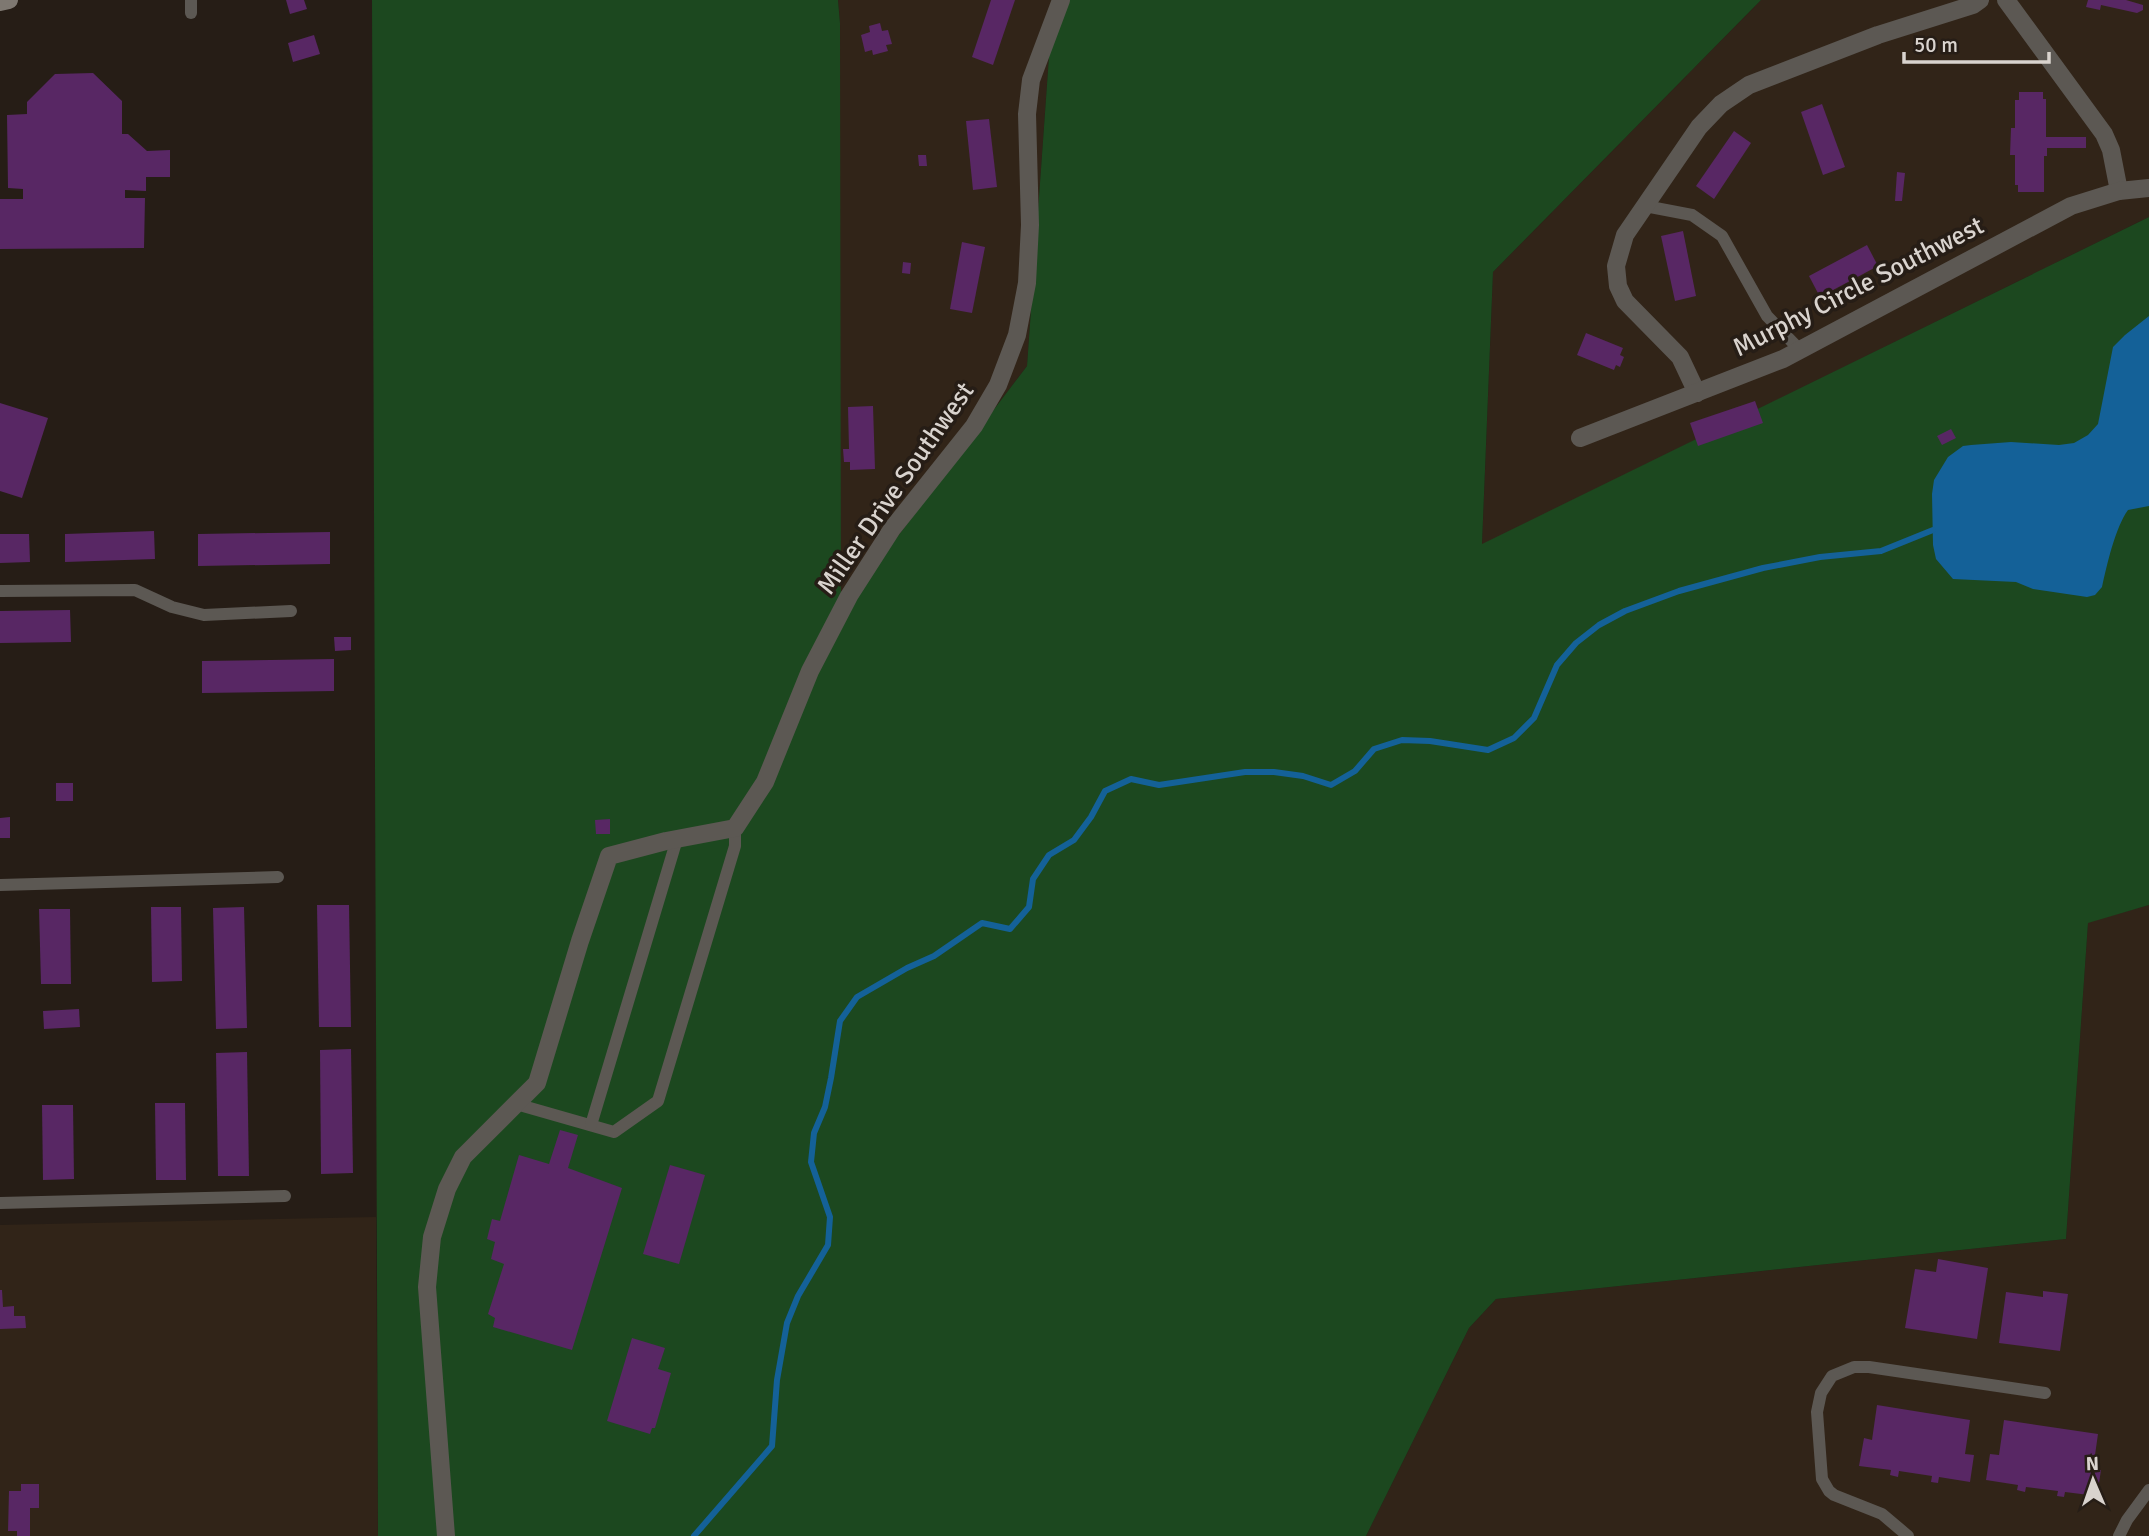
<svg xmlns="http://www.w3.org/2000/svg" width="2149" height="1536" font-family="Signika,sans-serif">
  <rect width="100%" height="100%" fill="#261d16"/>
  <g fill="#312418">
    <polygon points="838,0 1053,0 1027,366 840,612 840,23"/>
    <polygon points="1761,0 2149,0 2149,217 1482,545 1493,272"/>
    <polygon points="2149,905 2149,1536 1366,1536 1469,1328 1496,1299 2066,1239 2088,922"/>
    <polygon points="376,1217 378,1536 0,1536 0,1225"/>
  </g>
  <polygon fill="#1c481f" points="372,0 838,0 840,23 841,611 1027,366 1053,0 1761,0 1493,272 1482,544 2149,217 2149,905 2088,923 2066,1239 1496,1299 1469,1328 1366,1536 378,1536"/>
  <path fill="#146198" d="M 2149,316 L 2149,506 L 2128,510 C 2115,528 2107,565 2102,587 L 2095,595 L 2087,597 L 2033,589 L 2016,582 L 1953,579 L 1936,559 L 1933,545 L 1932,494 L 1934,480 L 1948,457 L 1963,446 L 1971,445 L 2011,442 L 2059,445 L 2074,443 L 2088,435 L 2098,424 L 2113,347 L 2125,335 Z"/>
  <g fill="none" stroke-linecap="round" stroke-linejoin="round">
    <polyline stroke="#146198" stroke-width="6" points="694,1536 772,1446 777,1380 787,1323 798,1296 828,1245 830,1217 811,1162 814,1133 825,1107 831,1078 840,1021 857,997 907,968 934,956 982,923 1010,929 1029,907 1033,879 1049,855 1074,840 1091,817 1105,791 1131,779 1159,785 1245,772 1274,772 1303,776 1331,785 1355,771 1374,749 1402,740 1430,741 1488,750 1514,738 1534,718 1557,665 1576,643 1599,625 1625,611 1679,591 1763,568 1820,557 1881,551 1933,530"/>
  </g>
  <g fill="#582764">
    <polygon points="286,0 304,0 307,9 290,14"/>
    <polygon points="991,0 1015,0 993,65 972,57"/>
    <polygon points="2088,0 2126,0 2143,5 2143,10 2137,13 2101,5 2100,10 2086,7"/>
    <polygon points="880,23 882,31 888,30 892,44 886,45 888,51 873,55 872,50 865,52 861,35 870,32 869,26"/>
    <polygon points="314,35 320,54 293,62 288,43"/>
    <polygon points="93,73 122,101 122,134 128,134 147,151 170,150 170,177 146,177 146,191 125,190 125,198 145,198 144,248 0,249 0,199 23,199 23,189 8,188 7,115 27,114 27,102 55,74"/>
    <polygon points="2019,92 2043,92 2043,99 2046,99 2046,137 2086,137 2086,148 2047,148 2047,156 2044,156 2044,192 2018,192 2018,185 2015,185 2015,155 2010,155 2011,128 2015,128 2015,100 2019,100"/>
    <polygon points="1822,104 1845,167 1823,175 1801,112"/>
    <polygon points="989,119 997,187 973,190 966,121"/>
    <polygon points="1734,131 1751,143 1714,199 1696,186"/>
    <polygon points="918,155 926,155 927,166 919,166"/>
    <polygon points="1897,172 1905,173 1902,201 1895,201"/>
    <polygon points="1683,231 1696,296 1675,301 1661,236"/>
    <polygon points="962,242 985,247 972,313 950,309"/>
    <polygon points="1867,245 1878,266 1820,297 1809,276"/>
    <polygon points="903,262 911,263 910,274 902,273"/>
    <polygon points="1586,333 1623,348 1620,355 1624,357 1620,367 1616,365 1614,370 1577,355"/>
    <polygon points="1755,401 1763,423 1698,446 1690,423"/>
    <polygon points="0,403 48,418 22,498 0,491"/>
    <polygon points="873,406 875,469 850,470 850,462 844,462 843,449 849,449 848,407"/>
    <polygon points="1951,429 1956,438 1942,445 1937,436"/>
    <polygon points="154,531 155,559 65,562 65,534"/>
    <polygon points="330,532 330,564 198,566 198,534"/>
    <polygon points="0,534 29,534 30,562 0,563"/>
    <polygon points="70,610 71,642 0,643 0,611"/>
    <polygon points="334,637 351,637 351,650 335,651"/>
    <polygon points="334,659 334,691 202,693 202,661"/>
    <rect x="56" y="783" width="17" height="18"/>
    <polygon points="10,817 10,838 0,838 0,818"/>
    <polygon points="610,819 610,834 596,834 595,820"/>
    <polygon points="317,905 349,905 351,1027 319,1027"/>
    <polygon points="151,907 181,907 182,981 152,982"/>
    <polygon points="244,907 247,1028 216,1029 213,908"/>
    <polygon points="39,909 70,909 71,984 41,984"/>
    <polygon points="79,1009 80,1027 44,1029 43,1011"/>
    <polygon points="351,1049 353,1173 321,1174 320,1050"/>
    <polygon points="247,1052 249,1176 218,1176 216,1053"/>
    <polygon points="155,1103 185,1103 186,1180 156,1180"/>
    <polygon points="42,1105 73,1105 74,1179 43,1180"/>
    <polygon points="560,1130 578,1135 568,1168 622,1188 572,1350 493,1327 495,1318 488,1314 504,1264 491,1259 495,1242 487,1239 492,1219 500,1221 519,1155 549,1164"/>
    <polygon points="670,1165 705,1175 679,1264 643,1254"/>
    <polygon points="1938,1259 1988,1268 1977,1339 1905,1328 1915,1269 1936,1272"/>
    <polygon points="0,1290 2,1290 3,1307 14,1306 14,1316 25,1316 26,1328 0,1329"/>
    <polygon points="2043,1291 2068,1294 2060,1351 1999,1343 2006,1292 2043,1297"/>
    <polygon points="632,1338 665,1348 658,1369 671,1373 655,1428 652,1428 650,1434 607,1421"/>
    <polygon points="1877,1405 1970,1420 1965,1454 1974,1455 1970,1482 1939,1477 1938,1483 1931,1482 1932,1476 1899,1471 1898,1477 1890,1475 1891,1470 1859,1466 1864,1438 1872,1440"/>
    <polygon points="2004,1420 2098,1434 2093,1469 2101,1470 2097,1496 2065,1492 2064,1497 2057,1496 2058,1491 2026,1487 2025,1492 2017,1490 2018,1485 1986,1480 1990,1454 1999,1455"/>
    <polygon points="21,1484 39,1484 39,1508 30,1508 30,1536 17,1536 17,1531 8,1531 9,1491 21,1491"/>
  </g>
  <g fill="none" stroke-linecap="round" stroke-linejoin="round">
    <g stroke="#5c5853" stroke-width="12">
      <polyline points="191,13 191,0"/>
      <polyline points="1645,206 1692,215 1722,236 1767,316 1800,350"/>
      <polyline points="0,591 135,590 172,607 204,615 291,611"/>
      <polyline points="0,885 278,877"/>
      <polyline points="516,1104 614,1132 658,1101 735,846 735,828"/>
      <polyline points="591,1125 677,839"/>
      <polyline points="0,1203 285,1196"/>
      <polyline points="1908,1536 1882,1514 1834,1495 1829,1491 1822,1479 1817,1412 1821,1393 1832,1376 1854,1367 1869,1367 2045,1393"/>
      <polyline points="2119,1536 2127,1520 2149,1490"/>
    </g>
    <g stroke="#5c5853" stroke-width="18">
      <polyline points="2006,0 2104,134 2111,150 2119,191"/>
      <polyline points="1697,393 1680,357 1625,301 1618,286 1616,266 1625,235 1699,127 1721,104 1749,85 1878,35 1973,5 1980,0"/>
      <polyline points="1580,438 1783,359 2071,206 2119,191 2149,188"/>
      <polyline points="446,1536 427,1287 432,1237 447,1189 463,1157 537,1083 580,941 609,856 666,841 735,828 765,782 810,671 849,596 892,529 974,426 998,385 1017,335 1027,283 1030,225 1027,114 1031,80 1061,0"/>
    </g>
    <polyline stroke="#7e7871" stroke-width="18" points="0,2 9,0"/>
  </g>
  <g text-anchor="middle" stroke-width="7" stroke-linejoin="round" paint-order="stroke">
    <g font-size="26" fill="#d9d3ce" stroke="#261d16">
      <text transform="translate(1858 286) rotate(-27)" y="9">Murphy Circle Southwest</text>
      <text transform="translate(895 488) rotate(-55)" y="9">Miller Drive Southwest</text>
    </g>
  </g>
  <g transform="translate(2093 1480) rotate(358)" stroke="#261d16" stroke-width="5" paint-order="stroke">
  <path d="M0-5L12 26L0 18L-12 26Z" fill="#d9d3ce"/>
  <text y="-10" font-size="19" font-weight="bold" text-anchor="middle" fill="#d9d3ce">N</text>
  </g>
  <path d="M1904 52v10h145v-10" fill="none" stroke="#d9d3ce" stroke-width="3.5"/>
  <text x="1914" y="52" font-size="21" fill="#d9d3ce" stroke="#261d16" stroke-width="5" paint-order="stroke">50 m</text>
</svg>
